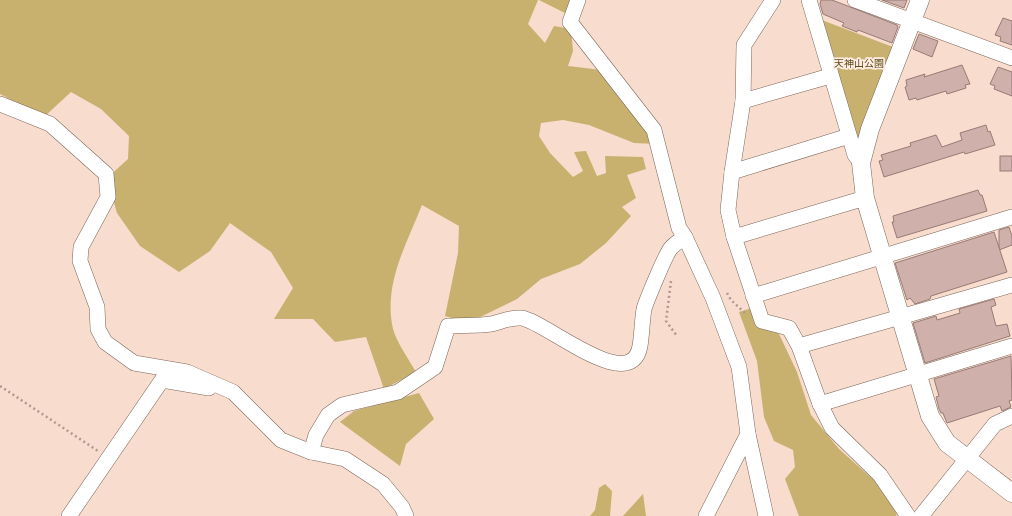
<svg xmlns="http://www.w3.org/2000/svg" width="1012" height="516" font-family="Barlow,'Noto Sans JP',sans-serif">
  <rect width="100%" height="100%" fill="#f8dccd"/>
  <g fill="#c8b16e">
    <path d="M 0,0 L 538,0 L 528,24 L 545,43 L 554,26 L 571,29 L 573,51 L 568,66 L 602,70 L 657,144 L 634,143 L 589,125 L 563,120 L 541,123 L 539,136 L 550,153 L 573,177 L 583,171 L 574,152 L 586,151 L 597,176 L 606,173 L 605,156 L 643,157 L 646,169 L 627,175 L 636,198 L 622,207 L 631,216 L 606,243 L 580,264 L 541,279 L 517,299 L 468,323 L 445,316 L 458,253 L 459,226 L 422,205 C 406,245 383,285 393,329 C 396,341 409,360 416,372 L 384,389 L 366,337 L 335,342 L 313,319 L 274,319 L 293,288 L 271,252 L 230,223 L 210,251 L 179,272 L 140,246 L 117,213 L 107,178 L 128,159 L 129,136 L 101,109 L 71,92 L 44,117 L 0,94 Z"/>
    <polygon points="539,0 572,0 567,14"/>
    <polygon points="819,19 893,47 858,140"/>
    <polygon points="755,307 779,334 797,372 811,415 839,449 886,491 898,509 896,516 799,516 785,479 795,467 793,450 774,441 764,417 757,361 739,312"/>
    <polygon points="419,393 434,419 406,444 400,466 340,422 354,411"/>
    <polygon points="605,484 612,491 610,516 590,516 595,510 599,488"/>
    <polygon points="643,494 646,516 623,516"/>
  </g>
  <g fill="#cfb0ab" stroke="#987b76">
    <polygon points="821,0 832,0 897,25 898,27 892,43 858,30 857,32 842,26 844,23 823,14 820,4"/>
    <polygon points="882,0 907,0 904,8"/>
    <polygon points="1003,18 1012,21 1012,45 1000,41 1001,37 995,35"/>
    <polygon points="919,34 938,41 932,57 913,49"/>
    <polygon points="962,65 970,84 965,85 966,88 947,94 946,91 917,100 916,98 909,100 905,87 907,86 906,80 925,74 924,77"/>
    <polygon points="998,67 1012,72 1012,96 994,89 995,86 990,84"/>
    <polygon points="986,125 988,132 990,131 995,145 965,154 964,152 884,177 879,161 883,160 881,155 911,146 910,143 936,135 942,147 962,140 960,133"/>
    <rect x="1000" y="156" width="12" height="15"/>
    <polygon points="978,190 980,195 982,195 987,211 897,238 892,222 894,222 893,216"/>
    <polygon points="1009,227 1012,236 1012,245 999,250 999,230"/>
    <polygon points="994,232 1007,272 931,296 930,299 915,304 910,298 907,300 895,263"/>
    <polygon points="994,299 996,305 991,307 996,326 1007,324 1010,336 925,363 913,323 936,316 937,320 960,313 959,309"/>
    <polygon points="1011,356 1012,400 1009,401 1011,407 1002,411 1000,406 947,423 943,413 941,413 939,409 936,397 939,396 934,379"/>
  </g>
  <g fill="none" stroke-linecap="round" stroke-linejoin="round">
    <g stroke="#7d6558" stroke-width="16">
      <g id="minor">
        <polyline points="578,0 570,22 654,130 679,228 685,237 713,298 739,367 748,434 766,516"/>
        <polyline points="773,0 744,45 743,101 732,172 728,210 734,237 762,321 789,328 799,346 820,404 832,428 880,475 908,516"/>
        <polyline points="809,0 855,155 861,163"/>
        <polyline points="855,0 1012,58"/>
        <polyline points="743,101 830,76"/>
        <polyline points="0,104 50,124 106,174 108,197 81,247 80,261 97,307 98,329 105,342 134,363 187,372 233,392 281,440 311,452 345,459 383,484 402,507 406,516"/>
        <polyline points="732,172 849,136"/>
        <polyline points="734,237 865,198"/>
        <polyline points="753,296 1012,217"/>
        <polyline points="799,346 1012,285"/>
        <polyline points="820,404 1012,346"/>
        <path d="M 311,452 L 316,435 L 328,415 L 342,405 L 398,392 L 435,367 L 448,326 C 462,325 478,326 491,324 C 501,322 510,317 521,318 C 544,320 631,397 640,346 C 642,334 642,321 644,309 C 646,302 666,253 671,248 C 674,244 681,240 685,237"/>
        <polyline points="69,516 162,380 209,388"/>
        <polyline points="706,516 748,434"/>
        <polyline points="921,516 995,424 1012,416"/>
      </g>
    </g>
    <g stroke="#7d6558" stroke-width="19">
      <polyline id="tertiary" points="920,0 870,129 861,163 865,198 930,416 947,443 1012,493"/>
    </g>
    <g stroke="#af998e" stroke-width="2.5" stroke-dasharray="2 3" stroke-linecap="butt">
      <polyline points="671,281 666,321 677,336"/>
      <polyline points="727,293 731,300 745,313"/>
      <polyline points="0,386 98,451"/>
    </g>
    <use href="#minor" stroke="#fff" stroke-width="15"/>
    <use href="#tertiary" stroke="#fff" stroke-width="18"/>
  </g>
  <g text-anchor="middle" stroke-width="3.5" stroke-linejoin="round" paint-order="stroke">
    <g font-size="10" fill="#5d4d18" stroke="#fdece3">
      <text x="859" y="67">天神山公園</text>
    </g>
  </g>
</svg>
